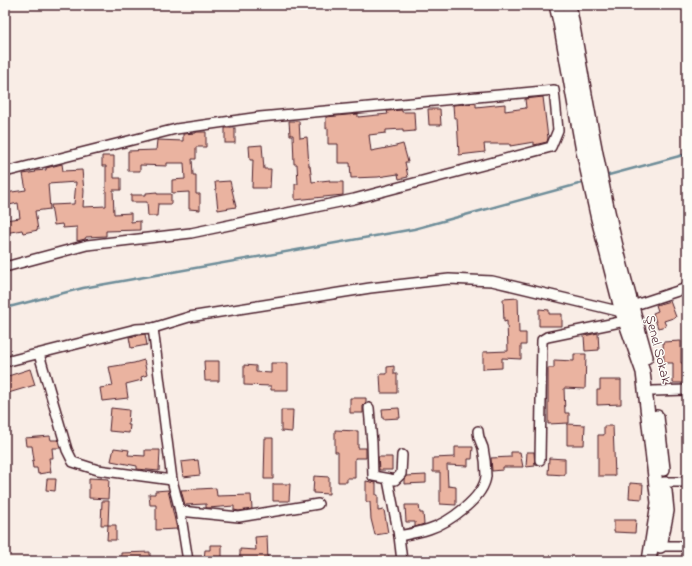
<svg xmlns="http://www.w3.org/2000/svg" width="692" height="566" font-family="'Indie Flower',sans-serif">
  <rect width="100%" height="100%" fill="#f9ede6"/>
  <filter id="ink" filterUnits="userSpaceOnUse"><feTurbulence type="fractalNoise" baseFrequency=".025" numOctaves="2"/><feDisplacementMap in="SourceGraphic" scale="8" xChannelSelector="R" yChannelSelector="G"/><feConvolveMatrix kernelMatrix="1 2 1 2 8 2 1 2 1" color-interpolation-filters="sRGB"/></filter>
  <g filter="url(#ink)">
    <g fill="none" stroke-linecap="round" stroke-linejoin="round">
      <g stroke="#6e8d99" stroke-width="2.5">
        <polyline points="605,176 687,154"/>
        <polyline points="5,308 83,288 414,229 586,182"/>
      </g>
    </g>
    <g fill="#eab3a0" stroke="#4a1f2b">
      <polygon points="543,97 548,138 547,142 534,145 534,142 510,146 510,144 484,144 485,152 459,155 457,118 454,118 453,105 476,103 476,107 505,104 505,111 526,108 525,99"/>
      <polygon points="428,109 440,109 441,125 429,125"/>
      <polygon points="402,110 402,112 414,112 415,131 403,132 403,129 386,130 386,133 369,135 371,151 392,147 403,144 408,162 405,162 408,177 399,179 398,174 378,177 351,178 350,163 338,163 338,144 328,144 328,128 326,129 326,117 358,114 358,117 388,114 387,111"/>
      <polygon points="289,121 299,121 300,138 307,137 309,166 310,166 312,182 330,180 330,182 343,182 343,195 295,200 295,184 298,184 297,164 294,164 293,135 290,135"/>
      <rect x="225" y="128" width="10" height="15"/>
      <polygon points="196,132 206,132 206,147 196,147 196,159 192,159 193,175 196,175 196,194 200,194 200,210 189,209 189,192 172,193 172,180 185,179 184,163 167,163 167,166 140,165 140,171 128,171 128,151 156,150 157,140 183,141 183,134 196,133"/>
      <polygon points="262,145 264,169 271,169 270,188 252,188 253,160 250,160 249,146"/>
      <polygon points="102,156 114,156 114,178 121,178 121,190 113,190 114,214 131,213 131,222 140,221 140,230 106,231 106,236 86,237 85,239 77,241 77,227 63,228 62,224 54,225 51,205 74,204 76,182 48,184 50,209 35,211 38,230 23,233 22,230 5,233 5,220 20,218 18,203 5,206 5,193 26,190 23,174 36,172 35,171 46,170 46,168 62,164 63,171 82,170 84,191 83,207 106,206 106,166 102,166"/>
      <polygon points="230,181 236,207 218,210 215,182"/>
      <polygon points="157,192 157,194 171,194 171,204 158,204 157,216 148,216 147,202 131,202 131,195 146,195 146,193"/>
      <polygon points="518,298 519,333 526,333 526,345 521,345 521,359 502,358 502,368 483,369 483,352 508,351 507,321 504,322 503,299"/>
      <polygon points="670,301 676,317 664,321 666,326 658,328 653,313 658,311 656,305"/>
      <polygon points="539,309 549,310 549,314 562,314 562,326 539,326"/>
      <polygon points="598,333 599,350 585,351 584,336"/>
      <polygon points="145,334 147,345 131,348 129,337"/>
      <polygon points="681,341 681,363 684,363 684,383 673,383 673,363 664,363 663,342"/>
      <polygon points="574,354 586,354 585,389 564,388 565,413 569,413 569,423 548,424 548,368 554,368 554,360 574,361"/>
      <polygon points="144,360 147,375 141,377 142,380 126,384 128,398 102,401 100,388 113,386 109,367 134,363"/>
      <polygon points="204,361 219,361 219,381 205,381"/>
      <polygon points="271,363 288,363 288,390 271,390 271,386 244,385 244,365 256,366 256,372 271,373"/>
      <polygon points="394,366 394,374 397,374 397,393 381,393 380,374 387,374 387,367"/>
      <polygon points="30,369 35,385 5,394 5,377"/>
      <polygon points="600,380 621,380 621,404 597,405 597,390 600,390"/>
      <polygon points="350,398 366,398 366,403 363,406 363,413 350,413"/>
      <polygon points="111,408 129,410 128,425 130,425 129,433 109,431"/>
      <polygon points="399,408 400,418 383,419 382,409"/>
      <polygon points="281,410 293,410 292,432 281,431"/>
      <polygon points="567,424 585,425 584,445 567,445"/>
      <polygon points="604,426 613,426 615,476 598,476 598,435 604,435"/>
      <polygon points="335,430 358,431 358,448 366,448 366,458 355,458 355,478 347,478 347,482 338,482 338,452 335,452"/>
      <polygon points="50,436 51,440 58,440 60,448 52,448 53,458 49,458 51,472 38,474 37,468 33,468 32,461 34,460 32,446 26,446 25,438"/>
      <polygon points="265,438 273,438 273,479 264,479"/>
      <polygon points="455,447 473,447 472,459 468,459 468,466 447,465 448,486 456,487 456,505 440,504 440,472 433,472 433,458 455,457"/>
      <polygon points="114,448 129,450 128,455 145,456 145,450 160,450 159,471 137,469 137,466 111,461"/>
      <polygon points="511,452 520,452 523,467 503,467 503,470 492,471 491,458 511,457"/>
      <polygon points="527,452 534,452 535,466 526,467"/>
      <polygon points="378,457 392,457 392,470 379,470"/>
      <polygon points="549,458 565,459 565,475 548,474"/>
      <polygon points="198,460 200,475 183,477 181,462"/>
      <polygon points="426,475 426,483 404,484 404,479 406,476"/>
      <polygon points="314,476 329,477 329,494 313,493"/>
      <polygon points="89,478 109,479 108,499 89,498"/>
      <polygon points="47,479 56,479 55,491 46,490"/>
      <polygon points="366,481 376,483 376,495 378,495 378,511 384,510 388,533 375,535 371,519 370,502 366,502"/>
      <polygon points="630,483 643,484 642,499 629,498"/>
      <polygon points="273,484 290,484 289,501 273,501"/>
      <polygon points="216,488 217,496 251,495 252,509 239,511 234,510 234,506 208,508 206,508 206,504 185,505 181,490"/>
      <polygon points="168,490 177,529 156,530 156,505 150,505 149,494 155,494 155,491"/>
      <polygon points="102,501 109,501 108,525 101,525"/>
      <polygon points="405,505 419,505 420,513 423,513 424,524 415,527 415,522 406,522"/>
      <polygon points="614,520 636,520 635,533 614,532"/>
      <polygon points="108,525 116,525 116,540 107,540"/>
      <polygon points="267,536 268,561 240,561 240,549 256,550 255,537"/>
      <polygon points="210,545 222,545 222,559 204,559 205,550 210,550"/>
      <polygon points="150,552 150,561 121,561 121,553"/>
    </g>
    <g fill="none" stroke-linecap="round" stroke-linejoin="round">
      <g stroke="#4a1f2b" stroke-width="12">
        <g id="street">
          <polyline points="5,172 176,129 260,117 554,90 558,130 551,147 354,199 191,233 87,245 5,267"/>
          <polyline points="632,306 687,288"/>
          <polyline points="153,328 172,480 180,511 188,561"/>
          <polyline points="39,354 67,450 73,462 98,470 172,480"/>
          <polyline points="5,362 136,329 153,328 189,317 370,288 449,279 492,281 622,312"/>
          <polyline points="653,391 687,390"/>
          <polyline points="369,408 372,443 373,476 395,480 401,474 402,455"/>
          <polyline points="540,460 542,340 547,337 625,321"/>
          <polyline points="388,480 399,536 402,561"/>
          <polyline points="664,482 687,482"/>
          <polyline points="180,511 239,517 318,504"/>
          <path d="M 399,536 C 409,534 420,532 429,529 C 448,523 484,498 486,476 C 486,468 485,457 483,448 C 481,442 478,438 478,431"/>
          <polyline points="660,546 687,546"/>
        </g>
      </g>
      <g stroke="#4a1f2b" stroke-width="16">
        <g id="secondary">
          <polyline points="556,5 560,22 583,151 598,219 622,312 643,372 658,503 649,561"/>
          <path d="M 569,5 C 582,75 593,146 609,216 C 619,263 633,310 646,357"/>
          <polyline points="657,417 663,469"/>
          <polyline points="660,546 667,511 665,491"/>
        </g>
      </g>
      <use href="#street" stroke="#fdfcf7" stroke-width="9"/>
      <use href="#secondary" stroke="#fdfcf7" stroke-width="13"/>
    </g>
  </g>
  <g text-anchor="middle" stroke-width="3" stroke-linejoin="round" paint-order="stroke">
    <g font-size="14" fill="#4a1f2b" stroke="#fdfcf7">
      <text transform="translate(659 349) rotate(76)" y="5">Şenel Sokak</text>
    </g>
  </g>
  <rect width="692" height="566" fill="none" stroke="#fdfcf7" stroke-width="20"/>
  <rect x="10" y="10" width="672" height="546" fill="none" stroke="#4a1f2b" stroke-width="1.5" filter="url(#ink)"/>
</svg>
